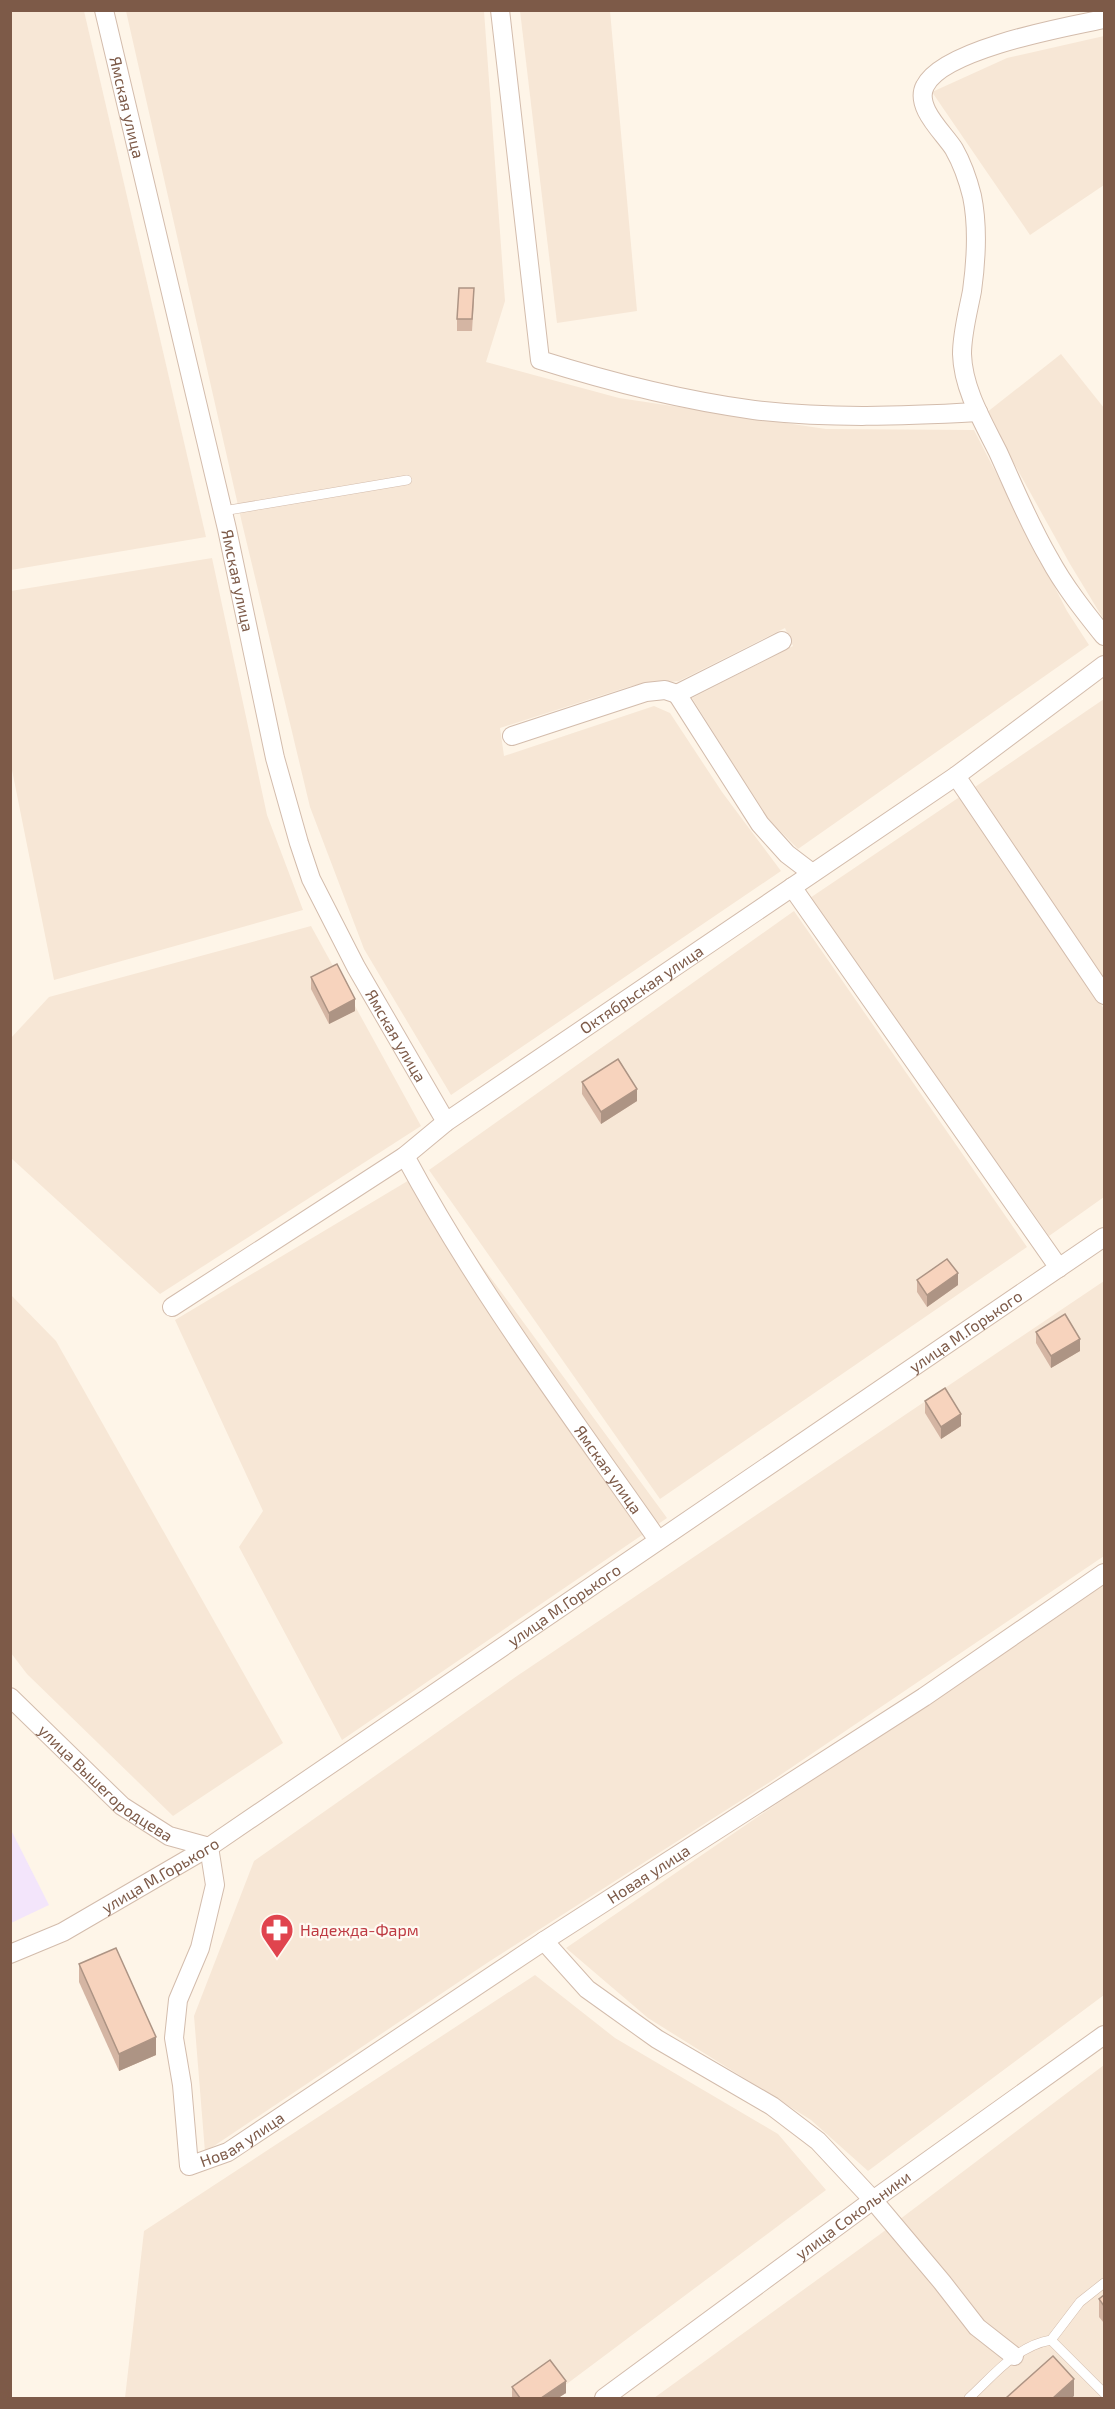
<svg xmlns="http://www.w3.org/2000/svg" width="1115" height="2409" font-family="'Exo 2',sans-serif">
  <rect width="100%" height="100%" fill="#fef5e8"/>
  <g fill="#f7e7d6">
    <polygon points="11,10 84,11 206,537 11,570"/>
    <polygon points="126,11 484,11 505,301 486,362 619,398 826,429 974,430 1067,611 1089,645 798,849 767,818 692,698 793,646 785,628 679,681 631,686 500,728 504,756 654,706 670,713 722,792 781,871 451,1095 364,949 310,807 242,523"/>
    <polygon points="520,11 610,11 637,311 557,323"/>
    <polygon points="1104,36 1104,185 1030,235 932,92 1007,58"/>
    <polygon points="1061,354 1104,408 1104,620 1070,564 986,413"/>
    <polygon points="212,558 267,815 303,910 54,980 11,765 11,591"/>
    <polygon points="1104,699 1104,983 975,787"/>
    <polygon points="961,796 1104,1009 1104,1197 1049,1236 810,898"/>
    <polygon points="794,911 1027,1247 660,1499 429,1170"/>
    <polygon points="311,926 421,1126 160,1294 11,1158 10,1039 49,997"/>
    <polygon points="416,1176 667,1518 342,1740 239,1547 263,1511 175,1320"/>
    <polygon points="1104,1281 1104,1556 770,1782 487,1963 205,2152 194,2016 254,1861 517,1676"/>
    <polygon points="10,1294 56,1341 283,1743 173,1816 27,1674 11,1653"/>
    <polygon points="1104,1580 1104,1995 868,2171 811,2120 648,2018 566,1948"/>
    <polygon points="535,1975 615,2038 778,2134 826,2190 548,2398 125,2398 144,2231"/>
    <polygon points="1104,2065 1104,2398 654,2398 879,2235"/>
  </g>
  <polygon fill="#f3e5fb" points="10,1828 49,1905 11,1923 10,1923"/>
  <g fill="none" stroke-linecap="round" stroke-linejoin="round">
    <g stroke="#d3bcac" stroke-width="10">
      <g id="lane">
        <polyline points="223,511 407,480"/>
        <polyline points="1051,2340 1104,2393"/>
        <path d="M 969,2398 C 993,2376 1016,2346 1051,2340 L 1080,2302 L 1104,2283"/>
      </g>
    </g>
    <g stroke="#d3bcac" stroke-width="20">
      <g id="street">
        <path id="s1" d="M 104,10 L 227,529 L 275,758 L 299,843 L 311,879 L 356,967 L 446,1122"/>
        <path d="M 500,10 L 540,360 C 610,382 681,400 754,410 C 829,419 904,416 978,412"/>
        <path d="M 1104,19 C 1065,27 943,49 925,86 C 914,107 944,133 954,149 C 962,163 968,180 972,196 C 978,225 976,262 972,291 C 968,312 962,333 962,354 C 963,389 983,422 998,452 C 1014,487 1029,524 1049,558 C 1064,586 1084,611 1104,636"/>
        <polyline points="677,694 760,824 787,854 812,873"/>
        <polyline points="512,736 646,692 665,690 677,694 782,641"/>
        <polyline points="956,776 1104,995"/>
        <polyline points="792,887 1059,1268"/>
        <path id="s2" d="M 405,1156 C 478,1292 570,1414 658,1540"/>
        <path id="s3" d="M 172,1307 L 405,1156 L 446,1122 L 956,776 L 1104,665"/>
        <path id="s4" d="M 10,1697 L 122,1806 L 169,1836 L 209,1847 L 215,1885 L 200,1948 L 178,2000 L 174,2038 L 182,2085 L 189,2166 L 228,2152 L 544,1941 L 924,1697 L 1104,1573"/>
        <polyline points="544,1941 587,1989 657,2039 772,2106 818,2141 873,2200 942,2282 977,2327 1014,2356"/>
        <path id="s5" d="M 10,1954 L 63,1932 L 209,1847 L 1104,1237"/>
        <path id="s6" d="M 604,2398 L 873,2200 L 1104,2035"/>
      </g>
    </g>
    <use href="#lane" stroke="#fff" stroke-width="9"/>
    <use href="#street" stroke="#fff" stroke-width="18"/>
  </g>
  <g fill="#d4b5a3">
    <polygon points="474,300 472,331 457,331 457,319"/>
    <polygon points="311,977 355,1011 329,1024 311,989"/>
    <polygon points="582,1082 637,1101 601,1124 582,1094"/>
    <polygon points="917,1280 958,1285 927,1307 917,1292"/>
    <polygon points="1036,1332 1080,1351 1051,1368 1036,1343"/>
    <polygon points="925,1401 961,1426 941,1439 925,1413"/>
    <polygon points="79,1964 156,2055 119,2071 79,1982"/>
    <polygon points="1104,2295 1104,2323 1099,2317 1099,2299"/>
    <polygon points="512,2387 566,2393 558,2398 512,2398"/>
  </g>
  <g fill="#ad9484">
    <polygon points="355,999 355,1011 329,1024 329,1013"/>
    <polygon points="637,1089 637,1101 601,1124 601,1112"/>
    <polygon points="958,1273 958,1285 927,1307 927,1295"/>
    <polygon points="1080,1339 1080,1351 1051,1368 1051,1356"/>
    <polygon points="961,1414 961,1426 941,1439 941,1427"/>
    <polygon points="156,2037 156,2055 119,2071 119,2054"/>
    <polygon points="1074,2379 1074,2396 1072,2398 1053,2398"/>
    <polygon points="566,2381 566,2393 558,2398 541,2398"/>
  </g>
  <g fill="#f7d3bd" stroke="#ad9484" stroke-width="1.5">
    <polygon points="459,288 474,288 472,319 457,319"/>
    <polygon points="337,964 355,999 329,1013 311,977"/>
    <polygon points="618,1059 637,1089 601,1112 582,1082"/>
    <polygon points="947,1259 958,1273 927,1295 917,1280"/>
    <polygon points="1065,1314 1080,1339 1051,1356 1036,1332"/>
    <polygon points="945,1388 961,1414 941,1427 925,1401"/>
    <polygon points="116,1948 156,2037 119,2054 79,1964"/>
    <polygon points="1104,2295 1104,2306 1099,2299"/>
    <polygon points="1053,2356 1074,2379 1053,2398 1006,2398"/>
    <polygon points="550,2360 566,2381 541,2398 520,2398 512,2387"/>
  </g>
  <defs>
    <g id="pharmacy-pin" transform="scale(1.725)"><path d="M0 17L-7.5 6A9.5 9.5 0 1 1 7.5 6Z" fill="#e0444e" stroke="#fff9f1"/><path d="M-2-6h4v4h4v4h-4v4h-4v-4h-4v-4h4Z" fill="#fff"/></g>
  </defs>
  <g fill-rule="evenodd">
    <use href="#pharmacy-pin" x="277" y="1930"/>
  </g>
  <g text-anchor="middle" stroke-width="4.5" stroke-linejoin="round" paint-order="stroke">
    <g font-size="16" fill="#7d5a48" stroke="#fff9f1">
      <text dy="6" stroke="none"><textPath href="#s1" startOffset="100">Ямская улица</textPath></text>
      <text dy="6" stroke="none"><textPath href="#s1" startOffset="586">Ямская улица</textPath></text>
      <text dy="6" stroke="none"><textPath href="#s3" startOffset="567">Октябрьская улица</textPath></text>
      <text dy="6" stroke="none"><textPath href="#s1" startOffset="1072">Ямская улица</textPath></text>
      <text dy="6" stroke="none"><textPath href="#s5" startOffset="1142">улица М.Горького</textPath></text>
      <text dy="6" stroke="none"><textPath href="#s2" startOffset="374">Ямская улица</textPath></text>
      <text dy="6" stroke="none"><textPath href="#s5" startOffset="656">улица М.Горького</textPath></text>
      <text dy="6" stroke="none"><textPath href="#s4" startOffset="129">улица Вышегородцева</textPath></text>
      <text dy="6" stroke="none"><textPath href="#s4" startOffset="1126">Новая улица</textPath></text>
      <text dy="6" stroke="none"><textPath href="#s5" startOffset="170">улица М.Горького</textPath></text>
      <text dy="6" stroke="none"><textPath href="#s4" startOffset="640">Новая улица</textPath></text>
      <text dy="6" stroke="none"><textPath href="#s6" startOffset="309">улица Сокольники</textPath></text>
    </g>
    <g font-size="16" fill="#be3a42" stroke="#fff9f1" text-anchor="start">
      <text x="300" y="1936">Надежда-Фарм</text>
    </g>
  </g>
  <rect width="1115" height="2409" fill="none" stroke="#7d5a48" stroke-width="24"/>
</svg>
